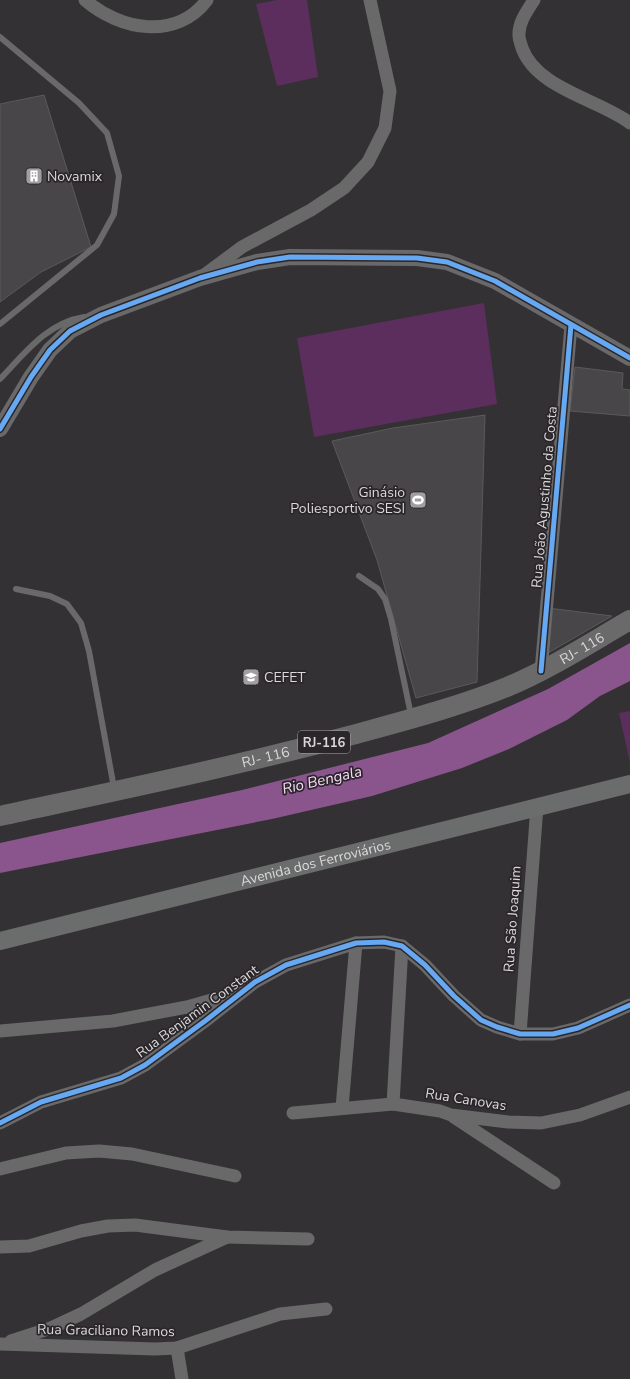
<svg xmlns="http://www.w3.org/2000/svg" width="630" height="1379" font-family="'Nunito Sans',sans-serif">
  <rect width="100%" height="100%" fill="#333133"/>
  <g fill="#5b2e5d">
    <polygon points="277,0 307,0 318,77 277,86 256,4"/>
    <polygon points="484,303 497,404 314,437 297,338"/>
    <polygon points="630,711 630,763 619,713"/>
  </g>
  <polygon fill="#89558c" points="630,643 630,681 600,696 567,720 509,749 462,768 372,796 272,819 0,873 0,843 242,790 428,743 548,689"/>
  <g fill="#484648" stroke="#5b595b">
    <polygon points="44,95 91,247 41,272 0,302 0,104"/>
    <polygon points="575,367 623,373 622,389 630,390 630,416 570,411"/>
    <polygon points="485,415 477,682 416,698 377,560 332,441 393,428"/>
    <polygon points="548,608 612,616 548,653"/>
  </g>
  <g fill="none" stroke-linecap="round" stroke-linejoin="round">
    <g stroke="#69696a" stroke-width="6">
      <polyline points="0,37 79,103 107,133 119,176 114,214 97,245 0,324"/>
      <path d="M 0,379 C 25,353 47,323 84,317"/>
      <polyline points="359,576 378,589 385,599 391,619 411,715"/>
      <polyline points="16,589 50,596 67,604 81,623 89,651 114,788"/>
    </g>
    <g stroke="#69696a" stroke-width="13">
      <path d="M 85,0 C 120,30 176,41 207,0"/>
      <path d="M 534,0 C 527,11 518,23 519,36 C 519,40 521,44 522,48 C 537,89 598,99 630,123"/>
      <polyline points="203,276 242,247 311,210 344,188 368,162 385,128 390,91 370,0"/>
      <polyline points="541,671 571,325"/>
      <polyline points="0,1031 113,1021 187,1007 236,993"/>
      <polyline points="520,1034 537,806"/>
      <polyline points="393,1104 402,946"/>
      <polyline points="342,1108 356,943"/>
      <polyline points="293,1113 393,1104 440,1111 451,1115 508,1122 541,1123 580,1115 630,1097"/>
      <polyline points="454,1117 554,1183"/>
      <polyline points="0,1123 41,1102 121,1078 145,1065 205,1021 255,982 286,965 356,943 384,942 402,946 425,965 454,996 481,1020 497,1027 520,1034 553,1034 578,1028 630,1005"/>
      <polyline points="0,1169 66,1153 99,1151 132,1154 235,1176"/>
      <polyline points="0,1247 29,1246 81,1231 108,1226 135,1225 227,1237 308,1239"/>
      <polyline points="11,1341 51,1328 81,1314 155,1270 227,1237"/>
      <polyline points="0,1344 155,1349 177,1348 280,1314 326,1309"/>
      <polyline points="177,1348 182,1379"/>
    </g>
    <polyline stroke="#69696a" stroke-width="16" points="0,429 31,377 50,350 70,331 101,315 200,278 257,262 290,257 417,258 447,262 495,281 630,358"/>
    <path stroke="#6b6c6c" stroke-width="18" id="s1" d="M 0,941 L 630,784"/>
    <path stroke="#6a6a6a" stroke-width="20" id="s2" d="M 0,816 C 115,791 231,767 345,737 C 399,722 455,708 507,687 C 550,669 590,643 630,620"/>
    <g stroke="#2a262a" stroke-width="8">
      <g id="cycleway">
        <polyline points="0,429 31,377 50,350 70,331 101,315 200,278 257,262 290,257 417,258 447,262 495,281 630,358"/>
        <polyline points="541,671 571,325"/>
        <polyline points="0,1123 41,1102 121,1078 145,1065 205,1021 255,982 286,965 356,943 384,942 402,946 425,965 454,996 481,1020 497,1027 520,1034 553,1034 578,1028 630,1005"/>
      </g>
    </g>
    <use href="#cycleway" stroke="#66a8f1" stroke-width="5"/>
  </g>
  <defs>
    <g id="building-square" transform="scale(0.9)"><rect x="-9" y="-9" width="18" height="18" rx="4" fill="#a09ea0" stroke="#2a262a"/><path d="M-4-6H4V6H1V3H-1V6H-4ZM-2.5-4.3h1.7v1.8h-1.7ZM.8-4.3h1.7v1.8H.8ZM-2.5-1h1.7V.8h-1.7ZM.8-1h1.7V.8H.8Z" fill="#fff"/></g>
    <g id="stadium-square" transform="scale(0.9)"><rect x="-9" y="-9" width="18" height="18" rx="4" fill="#a09ea0" stroke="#2a262a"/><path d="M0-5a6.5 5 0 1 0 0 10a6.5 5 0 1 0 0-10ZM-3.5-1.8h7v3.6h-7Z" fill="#fff"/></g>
    <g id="university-square" transform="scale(0.9)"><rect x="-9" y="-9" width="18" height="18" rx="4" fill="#a09ea0" stroke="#2a262a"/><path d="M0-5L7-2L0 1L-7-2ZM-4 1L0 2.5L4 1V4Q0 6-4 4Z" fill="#fff"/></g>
  </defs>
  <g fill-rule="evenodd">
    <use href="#building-square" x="34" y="176"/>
    <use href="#stadium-square" x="418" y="500"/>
    <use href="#university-square" x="251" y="677"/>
  </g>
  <g text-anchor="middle" stroke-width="3.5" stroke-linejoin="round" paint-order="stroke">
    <rect fill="#2a262a" stroke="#a5a3a5" stroke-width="1" x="298" y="731" width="52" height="22" rx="3"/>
    <g font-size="13" font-weight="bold" fill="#dad8da">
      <text x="324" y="747">RJ-116</text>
    </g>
    <g font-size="14" fill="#dad8da" stroke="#2a262a" text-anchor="start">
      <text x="47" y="181">Novamix</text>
      <text x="405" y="497" text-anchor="end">Ginásio<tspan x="405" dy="16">Poliesportivo SESI</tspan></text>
      <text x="264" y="682">CEFET</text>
    </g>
    <g font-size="14" fill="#dad8da" stroke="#2a262a">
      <text transform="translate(544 497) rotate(-85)" y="5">Rua João Agustinho da Costa</text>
      <text dy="5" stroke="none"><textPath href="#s2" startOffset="608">RJ- 116</textPath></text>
      <text dy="5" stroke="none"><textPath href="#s2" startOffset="272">RJ- 116</textPath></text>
      <text dy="5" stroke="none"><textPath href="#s1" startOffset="325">Avenida dos Ferroviários</textPath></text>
      <text transform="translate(512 919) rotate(-86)" y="5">Rua São Joaquim</text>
      <text transform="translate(197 1011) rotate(-36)" y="5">Rua Benjamin Constant</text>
      <text transform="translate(466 1099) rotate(9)" y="5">Rua Canovas</text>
      <text transform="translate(106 1330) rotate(1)" y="5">Rua Graciliano Ramos</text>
    </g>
    <g font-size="15" font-style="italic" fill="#f8d8f9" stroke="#2a262a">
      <text transform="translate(322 780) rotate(-13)" y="5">Rio Bengala</text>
    </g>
  </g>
</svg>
